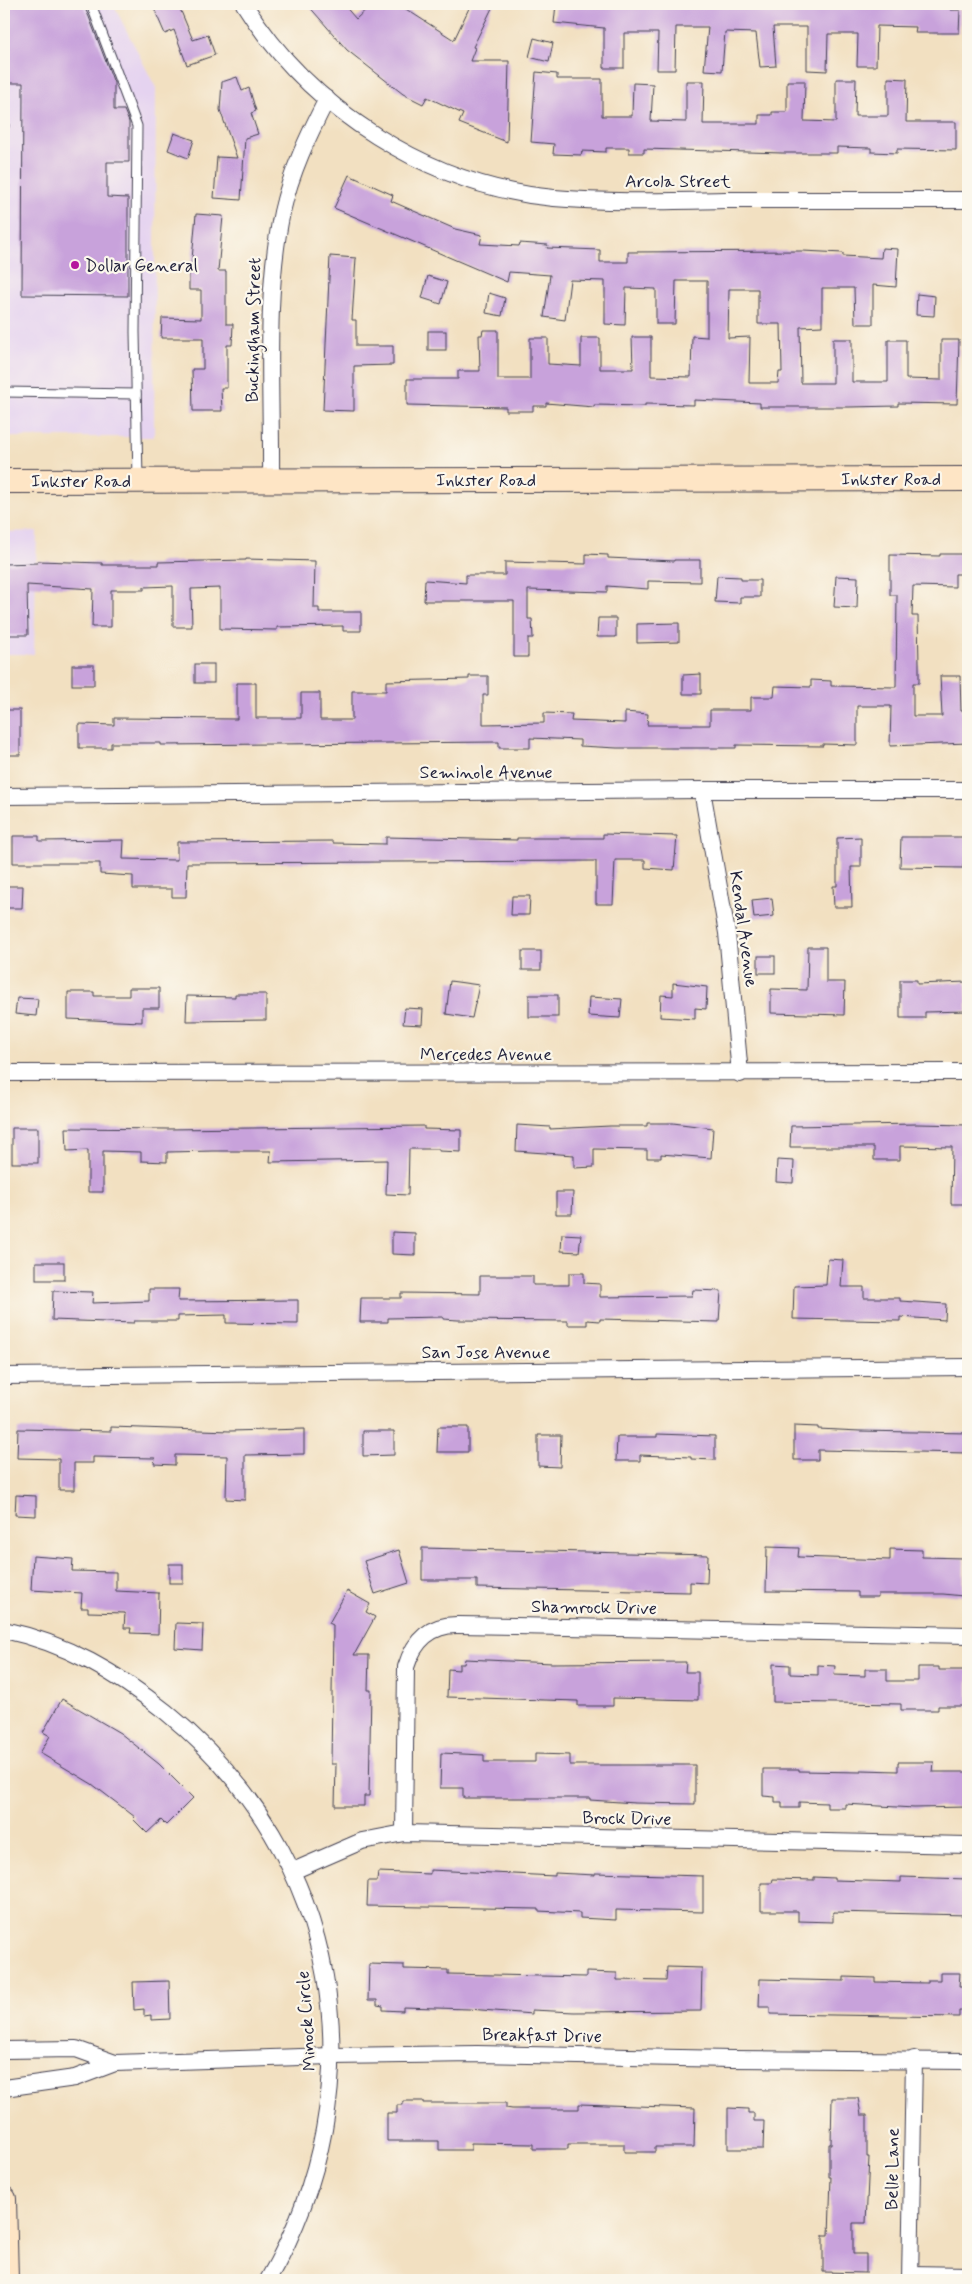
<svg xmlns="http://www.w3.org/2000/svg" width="972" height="2284" font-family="Mynerve,sans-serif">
  <rect width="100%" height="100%" fill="#fbf7ec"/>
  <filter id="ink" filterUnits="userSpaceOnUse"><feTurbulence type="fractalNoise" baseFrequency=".02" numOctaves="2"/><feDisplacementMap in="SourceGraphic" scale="10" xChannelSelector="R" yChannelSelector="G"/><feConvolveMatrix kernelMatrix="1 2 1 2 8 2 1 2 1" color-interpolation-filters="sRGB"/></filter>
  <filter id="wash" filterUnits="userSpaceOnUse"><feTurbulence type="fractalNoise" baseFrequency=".0096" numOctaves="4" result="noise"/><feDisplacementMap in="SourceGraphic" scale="20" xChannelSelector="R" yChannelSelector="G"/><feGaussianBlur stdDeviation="1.12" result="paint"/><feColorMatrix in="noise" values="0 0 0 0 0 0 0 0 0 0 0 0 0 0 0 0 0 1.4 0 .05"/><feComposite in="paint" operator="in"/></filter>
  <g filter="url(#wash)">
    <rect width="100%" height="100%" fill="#f2e0c1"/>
    <g fill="#e5d3f0">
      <polygon points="4,4 113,4 156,88 154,437 4,437"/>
      <polygon points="37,531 34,654 4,654 4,532"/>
    </g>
    <g id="blocks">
      <g fill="#c8a2db" fill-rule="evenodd">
        <polygon points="4,4 83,4 89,17 114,83 114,110 124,110 129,122 129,162 107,162 107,197 128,198 128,296 22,295 23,83 4,83"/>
        <polygon points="152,4 178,4 193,40 208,35 215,55 187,65 174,30 165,34"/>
        <polygon points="307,4 343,4 356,19 372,4 398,4 454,40 471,4 494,4 473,47 475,48 470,61 509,61 507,142 459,123 463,114 427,97 423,104 403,94 347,50"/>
        <polygon points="556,4 950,4 950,10 960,10 959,33 915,33 916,27 877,26 876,66 857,66 858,34 828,34 827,71 807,70 807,27 773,27 776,66 760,67 756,33 725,32 722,71 704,70 708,27 676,27 675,70 657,70 658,33 624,33 624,68 604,68 604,28 554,23"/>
        <polygon points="534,38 553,43 549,62 529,57"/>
        <polygon points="536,72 557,74 557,79 602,79 602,116 632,116 633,83 653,84 651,121 686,122 686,81 704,81 703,124 759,124 759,115 772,115 772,112 787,112 787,81 805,81 804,121 836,122 836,79 856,79 855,116 888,116 888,78 907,79 906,122 956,122 956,150 897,149 897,153 871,152 871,148 837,147 837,153 782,153 644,149 644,153 629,153 629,148 606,148 606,152 582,151 581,155 553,154 554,144 531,142"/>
        <polygon points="237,77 242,91 249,88 256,111 251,113 258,134 245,138 241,200 214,198 217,157 237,158 220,110 222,82"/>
        <polygon points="174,133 194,140 188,158 168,150"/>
        <path d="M 349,175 L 393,195 L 391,201 L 455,229 L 482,235 L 480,244 L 519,246 L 520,243 L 548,245 L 547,248 L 600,250 L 600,262 L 628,262 L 628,252 L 803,251 L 843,253 L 843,256 L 881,258 L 882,248 L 898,249 L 896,287 L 873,285 L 873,324 L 855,324 L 854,288 L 822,288 L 822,326 L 800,327 L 801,383 L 833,383 L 833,339 L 852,339 L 852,382 L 888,382 L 888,340 L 906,340 L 906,379 L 941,380 L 941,340 L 959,340 L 957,404 L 898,403 L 898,406 L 849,407 L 760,407 L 760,403 L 694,400 L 694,405 L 645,404 L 645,406 L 594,405 L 594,407 L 546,403 L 546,406 L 533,406 L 533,411 L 506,411 L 506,407 L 407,405 L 407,379 L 458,379 L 458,371 L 480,371 L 479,335 L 482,335 L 483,330 L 498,330 L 498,379 L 530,379 L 530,338 L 548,338 L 548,364 L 581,366 L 581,338 L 600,338 L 600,369 L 633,369 L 632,337 L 651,337 L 651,376 L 691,377 L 692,336 L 707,337 L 707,281 L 676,281 L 675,324 L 656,324 L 656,289 L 626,288 L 625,325 L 605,324 L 605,281 L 570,280 L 565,320 L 544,317 L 550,275 L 509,272 L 507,282 L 334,208 ZM 729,289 L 758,289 L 758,324 L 781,324 L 782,372 L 779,372 L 778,383 L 749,383 L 750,337 L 728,338 Z"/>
        <polygon points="196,214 223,216 218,271 226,271 226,324 233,324 232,345 227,345 227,388 221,388 222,411 193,411 192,369 203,369 203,338 161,338 162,318 201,319 201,290 189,290 189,271 191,271"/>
        <polygon points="330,256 356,258 352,320 356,320 356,346 393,346 393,365 354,366 354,411 323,410"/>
        <polygon points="428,276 447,282 441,304 422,298"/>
        <polygon points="489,293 505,298 502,316 486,313"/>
        <polygon points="917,294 935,296 934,316 916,315"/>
        <rect x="428" y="331" width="18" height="19"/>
        <polygon points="586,554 608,555 608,558 674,561 674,560 700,560 700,582 648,581 648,589 607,586 607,592 528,590 528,619 532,619 533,638 528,638 528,657 514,657 514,601 424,601 425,580 466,583 466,575 505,575 505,562 586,564"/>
        <polygon points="940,554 968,554 968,574 955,574 955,587 913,586 912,616 918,616 919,664 919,683 913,683 913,716 942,716 940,676 960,676 961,711 968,711 968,743 890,746 891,706 857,706 857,745 823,744 823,746 736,745 736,748 617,748 580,746 580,740 530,738 530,748 499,748 499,742 161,745 161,743 111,743 111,748 79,748 79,724 114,725 114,718 237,719 237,683 256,683 256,718 301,718 301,693 320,693 320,720 352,720 352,691 386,691 386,681 469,679 469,676 488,676 488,695 483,695 483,724 544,723 544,713 572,714 571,721 625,723 625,712 648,714 647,725 710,725 710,710 751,710 751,697 774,697 775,686 811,687 811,680 831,681 831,686 896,687 897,595 890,595 890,555 940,556"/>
        <polygon points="246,559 315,561 314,608 319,608 319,612 361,612 361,631 343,631 343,626 277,627 277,630 220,629 220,588 191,589 192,627 173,627 173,586 144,587 144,590 111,590 111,627 92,627 93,589 27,585 28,635 4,635 4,564 37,563 38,561 102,563 102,565 158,565 158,562 246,560"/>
        <polygon points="717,576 741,577 741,580 760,580 760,597 740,597 740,603 715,602"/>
        <polygon points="836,576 858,577 857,608 834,607"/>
        <polygon points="598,618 616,618 616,637 597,637"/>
        <polygon points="679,623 679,642 637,643 637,624"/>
        <rect x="195" y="664" width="19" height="19"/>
        <rect x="72" y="665" width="22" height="20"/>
        <polygon points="701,674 701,694 683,694 683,675"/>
        <rect x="4" y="710" width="16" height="45"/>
        <polygon points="603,834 677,836 674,870 645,868 645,860 615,860 613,904 596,904 596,861 187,863 186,897 172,897 172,889 133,889 133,876 100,874 100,863 13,863 13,836 39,836 39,841 124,840 123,859 177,860 177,842 333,841 333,843 386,844 386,837 517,840 517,838 603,838"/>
        <polygon points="861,837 861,867 851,867 852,907 834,907 833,886 837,886 837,838"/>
        <polygon points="901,837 968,837 968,865 963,865 963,868 900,867"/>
        <polygon points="5,886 23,886 22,908 5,908"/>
        <polygon points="512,896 530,896 529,915 511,915"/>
        <polygon points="772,898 774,916 754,918 752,900"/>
        <polygon points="808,947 826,947 826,982 845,982 844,1015 771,1013 771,989 807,990"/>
        <rect x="522" y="951" width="19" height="19"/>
        <rect x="758" y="956" width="17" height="17"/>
        <polygon points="900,980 917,980 917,984 966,982 967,1011 925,1012 925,1018 900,1018"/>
        <polygon points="450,981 479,985 472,1018 446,1014"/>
        <polygon points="673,983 707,987 706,1009 695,1008 695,1019 660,1017 661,995 673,996"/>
        <polygon points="129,988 159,988 159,1008 142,1008 142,1022 68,1019 68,992 94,992 94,996 129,996"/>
        <polygon points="235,994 266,994 266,1020 186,1021 187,996 235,997"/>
        <rect x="529" y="995" width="29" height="22"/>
        <polygon points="589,997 622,999 620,1018 588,1016"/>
        <polygon points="17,998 38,999 36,1016 15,1014"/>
        <polygon points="405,1008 423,1009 422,1025 403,1024"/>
        <polygon points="647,1123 673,1123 713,1128 711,1158 661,1154 661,1158 647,1158 647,1150 594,1149 594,1167 574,1168 574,1155 516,1151 517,1125 550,1127 550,1129 610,1126 647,1126"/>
        <polygon points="917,1124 968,1125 968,1204 951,1204 952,1147 900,1146 900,1160 874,1160 874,1147 790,1147 791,1126"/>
        <polygon points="424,1126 424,1129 461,1130 461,1152 439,1151 439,1149 409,1149 408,1195 386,1194 387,1160 270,1162 271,1151 213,1151 167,1152 167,1162 141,1161 141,1152 103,1151 103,1192 88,1192 88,1150 67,1151 66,1128 167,1129"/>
        <rect x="12" y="1128" width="26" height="35"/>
        <polygon points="777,1160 794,1161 793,1183 776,1182"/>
        <polygon points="556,1192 573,1192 572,1214 556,1214"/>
        <polygon points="392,1232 415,1233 415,1255 392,1254"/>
        <polygon points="562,1234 581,1235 579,1252 561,1251"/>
        <polygon points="828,1259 843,1260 841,1287 864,1287 864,1298 900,1298 900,1301 946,1304 945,1320 900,1317 900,1321 793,1319 794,1286 826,1285"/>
        <rect x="36" y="1262" width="28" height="18"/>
        <polygon points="569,1273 584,1273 584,1283 600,1284 600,1297 692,1296 693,1290 721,1291 719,1322 600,1319 600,1321 587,1320 587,1325 568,1325 568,1321 458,1320 443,1319 443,1317 388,1318 388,1322 360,1322 361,1298 401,1298 401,1293 480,1294 480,1276 533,1276 533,1285 569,1285"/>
        <polygon points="149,1289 179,1289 178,1301 298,1300 298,1324 226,1323 226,1315 178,1316 178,1321 134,1321 134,1323 52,1320 53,1291 93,1292 92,1303 149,1301"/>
        <polygon points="794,1426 818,1427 818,1429 860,1431 968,1433 968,1453 818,1450 818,1460 794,1460"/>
        <polygon points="111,1427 230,1431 304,1429 304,1454 245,1455 245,1500 226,1499 227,1456 175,1455 175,1465 154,1464 155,1458 93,1457 93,1463 74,1463 74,1490 59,1490 59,1459 17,1458 18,1429 111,1431"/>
        <polygon points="438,1427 468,1427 468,1452 437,1452"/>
        <polygon points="363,1431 394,1431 394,1455 363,1456"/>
        <polygon points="657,1434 715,1436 715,1460 691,1459 691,1457 640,1455 640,1461 616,1461 617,1437 657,1437"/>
        <polygon points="538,1435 561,1435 560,1467 538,1466"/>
        <polygon points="16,1495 36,1496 36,1516 15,1515"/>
        <polygon points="767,1547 799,1548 798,1557 890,1560 890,1549 922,1550 922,1557 964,1558 963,1596 943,1594 878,1594 878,1597 858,1597 858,1592 766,1591"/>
        <polygon points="422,1548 708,1555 707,1583 690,1582 690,1592 477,1588 477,1580 422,1580"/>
        <polygon points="399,1550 409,1583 375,1594 364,1561"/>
        <polygon points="33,1556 73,1559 72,1571 116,1572 116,1591 159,1593 158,1634 130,1633 131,1628 124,1628 125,1613 88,1612 88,1608 81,1608 82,1593 31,1590"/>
        <rect x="169" y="1564" width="14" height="19"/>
        <polygon points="347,1591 370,1604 366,1612 375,1617 354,1655 369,1655 368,1690 371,1690 369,1796 364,1796 364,1806 335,1806 336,1764 331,1764 333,1625 329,1623"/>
        <polygon points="176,1623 203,1624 202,1650 175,1648"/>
        <polygon points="465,1659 552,1663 686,1662 685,1672 698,1672 698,1700 613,1698 613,1706 578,1706 578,1701 447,1697 448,1669 459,1670 459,1664 464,1664"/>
        <polygon points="773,1664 790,1665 790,1674 818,1675 818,1665 835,1666 834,1675 865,1676 865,1669 887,1669 887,1681 918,1681 918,1667 939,1667 939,1670 968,1670 968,1706 938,1706 938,1710 901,1710 901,1704 773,1702"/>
        <polygon points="62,1699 120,1733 159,1764 193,1798 166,1825 161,1820 147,1833 133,1819 135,1817 92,1784 40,1753 50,1736 43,1732"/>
        <polygon points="441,1753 484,1755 484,1762 535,1762 535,1754 570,1755 570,1765 695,1765 695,1804 635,1803 590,1800 590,1798 463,1798 463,1788 440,1788"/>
        <polygon points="898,1762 934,1762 933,1772 968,1772 968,1807 914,1808 845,1804 845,1808 827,1808 827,1803 799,1802 799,1808 782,1808 782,1802 775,1802 775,1797 763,1796 763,1769 799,1769 799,1771 861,1772 861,1770 898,1771"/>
        <polygon points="430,1870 555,1876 555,1873 595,1875 595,1873 703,1876 703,1912 616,1910 616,1920 580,1918 580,1913 538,1911 538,1909 367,1906 368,1881 377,1881 378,1872 430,1874"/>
        <polygon points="814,1877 834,1878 834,1880 901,1882 901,1877 968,1879 968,1915 833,1912 833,1922 798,1921 798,1911 761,1911 761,1883 772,1883 773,1879 814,1880"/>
        <polygon points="369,1964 404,1965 404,1969 448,1970 448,1974 586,1977 586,1972 617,1973 617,1980 666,1981 667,1967 702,1968 701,2011 574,2012 532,2010 532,2014 469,2009 403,2007 403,2011 383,2010 383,2006 377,2005 377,2000 368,2000"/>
        <polygon points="940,1973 960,1973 959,1987 968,1987 968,2011 959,2011 959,2017 770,2014 770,2007 759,2007 760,1979 844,1981 844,1977 875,1978 875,1982 928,1983 928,1980 940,1980"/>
        <polygon points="169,1981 170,2019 151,2020 151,2015 144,2016 144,2009 134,2010 133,1982"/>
        <polygon points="832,2098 858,2098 861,2115 867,2115 867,2157 869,2157 866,2223 853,2223 853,2254 866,2254 866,2273 823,2272 823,2235 829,2235 831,2177 829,2177 829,2144 831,2144"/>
        <polygon points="403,2101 423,2101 423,2103 506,2103 506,2108 512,2109 579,2109 579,2104 695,2108 694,2147 655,2147 655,2152 624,2152 624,2144 568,2144 568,2149 533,2149 533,2144 471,2143 471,2150 439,2150 439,2141 387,2141 387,2113 397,2113 397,2105 403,2105"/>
        <polygon points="728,2108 748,2109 748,2113 754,2113 754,2121 764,2121 763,2149 728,2149"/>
      </g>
    </g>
  </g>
  <g filter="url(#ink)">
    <use href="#blocks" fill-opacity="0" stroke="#413e4f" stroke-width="1"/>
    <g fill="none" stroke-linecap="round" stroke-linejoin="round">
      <g stroke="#413e4f" stroke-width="11">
        <g id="lane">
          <polyline points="91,4 137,126 135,332 138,480"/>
          <polyline points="4,113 4,126"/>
          <polyline points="4,392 136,394"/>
        </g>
      </g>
      <g stroke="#413e4f" stroke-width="18">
        <g id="street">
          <path d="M 244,4 C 310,110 429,186 554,198 C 611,203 668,201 725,200 C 806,200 887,200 968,200"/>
          <path d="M 271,481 C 272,393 264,297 282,212 C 291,172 308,136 327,99"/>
          <polyline points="702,790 727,933 740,1074"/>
          <polyline points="4,796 702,790 968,790"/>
          <polyline points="4,1073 968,1072"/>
          <polyline points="4,1376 968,1367"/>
          <path d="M 4,1630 C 66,1643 117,1673 166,1712 C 342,1855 380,2085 268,2280"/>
          <path d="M 404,1833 L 406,1667 C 414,1641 430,1624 459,1625 L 968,1635"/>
          <polyline points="293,1871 362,1841 404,1833 968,1845"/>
          <polyline points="4,2050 76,2049 115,2063"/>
          <polyline points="4,2088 75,2078 115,2063 331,2056 477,2054 731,2059 968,2061"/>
          <polyline points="911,2274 968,2275"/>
          <polyline points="910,2280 914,2059"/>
        </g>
      </g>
      <g stroke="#413e4f" stroke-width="26">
        <g id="secondary">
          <polyline points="4,481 968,479"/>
          <polyline points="4,2199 6,2280"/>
        </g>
      </g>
      <use href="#lane" stroke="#fff" stroke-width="9"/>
      <use href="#street" stroke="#fff" stroke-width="16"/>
      <use href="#secondary" stroke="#fee5c5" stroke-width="24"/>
    </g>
  </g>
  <circle fill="#b5179e" stroke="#fbf7ec" stroke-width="2" cx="75" cy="265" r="5"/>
  <g text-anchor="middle" stroke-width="4.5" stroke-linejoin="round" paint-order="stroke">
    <g font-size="18" fill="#22223b" stroke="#fbf7ec">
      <text x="678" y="187">Arcola Street</text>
      <text transform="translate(253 330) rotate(-89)" y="6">Buckingham Street</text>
      <text x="891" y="485">Inkster Road</text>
      <text x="486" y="486">Inkster Road</text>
      <text x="81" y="487">Inkster Road</text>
      <text x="486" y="778">Seminole Avenue</text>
      <text transform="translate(744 929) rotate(82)" y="6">Kendal Avenue</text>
      <text x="486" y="1060">Mercedes Avenue</text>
      <text x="486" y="1358">San Jose Avenue</text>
      <text transform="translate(594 1607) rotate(1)" y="6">Shamrock Drive</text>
      <text transform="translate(627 1818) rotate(1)" y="6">Brock Drive</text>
      <text transform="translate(306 2021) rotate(-94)" y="6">Minock Circle</text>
      <text transform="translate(542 2035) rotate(1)" y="6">Breakfast Drive</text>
      <text transform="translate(892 2169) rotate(-89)" y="6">Belle Lane</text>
    </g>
    <g font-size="18" fill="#22223b" stroke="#fbf7ec" text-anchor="start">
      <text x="85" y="271">Dollar General</text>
    </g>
  </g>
  <rect width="972" height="2284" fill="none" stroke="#fbf7ec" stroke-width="20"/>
</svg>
